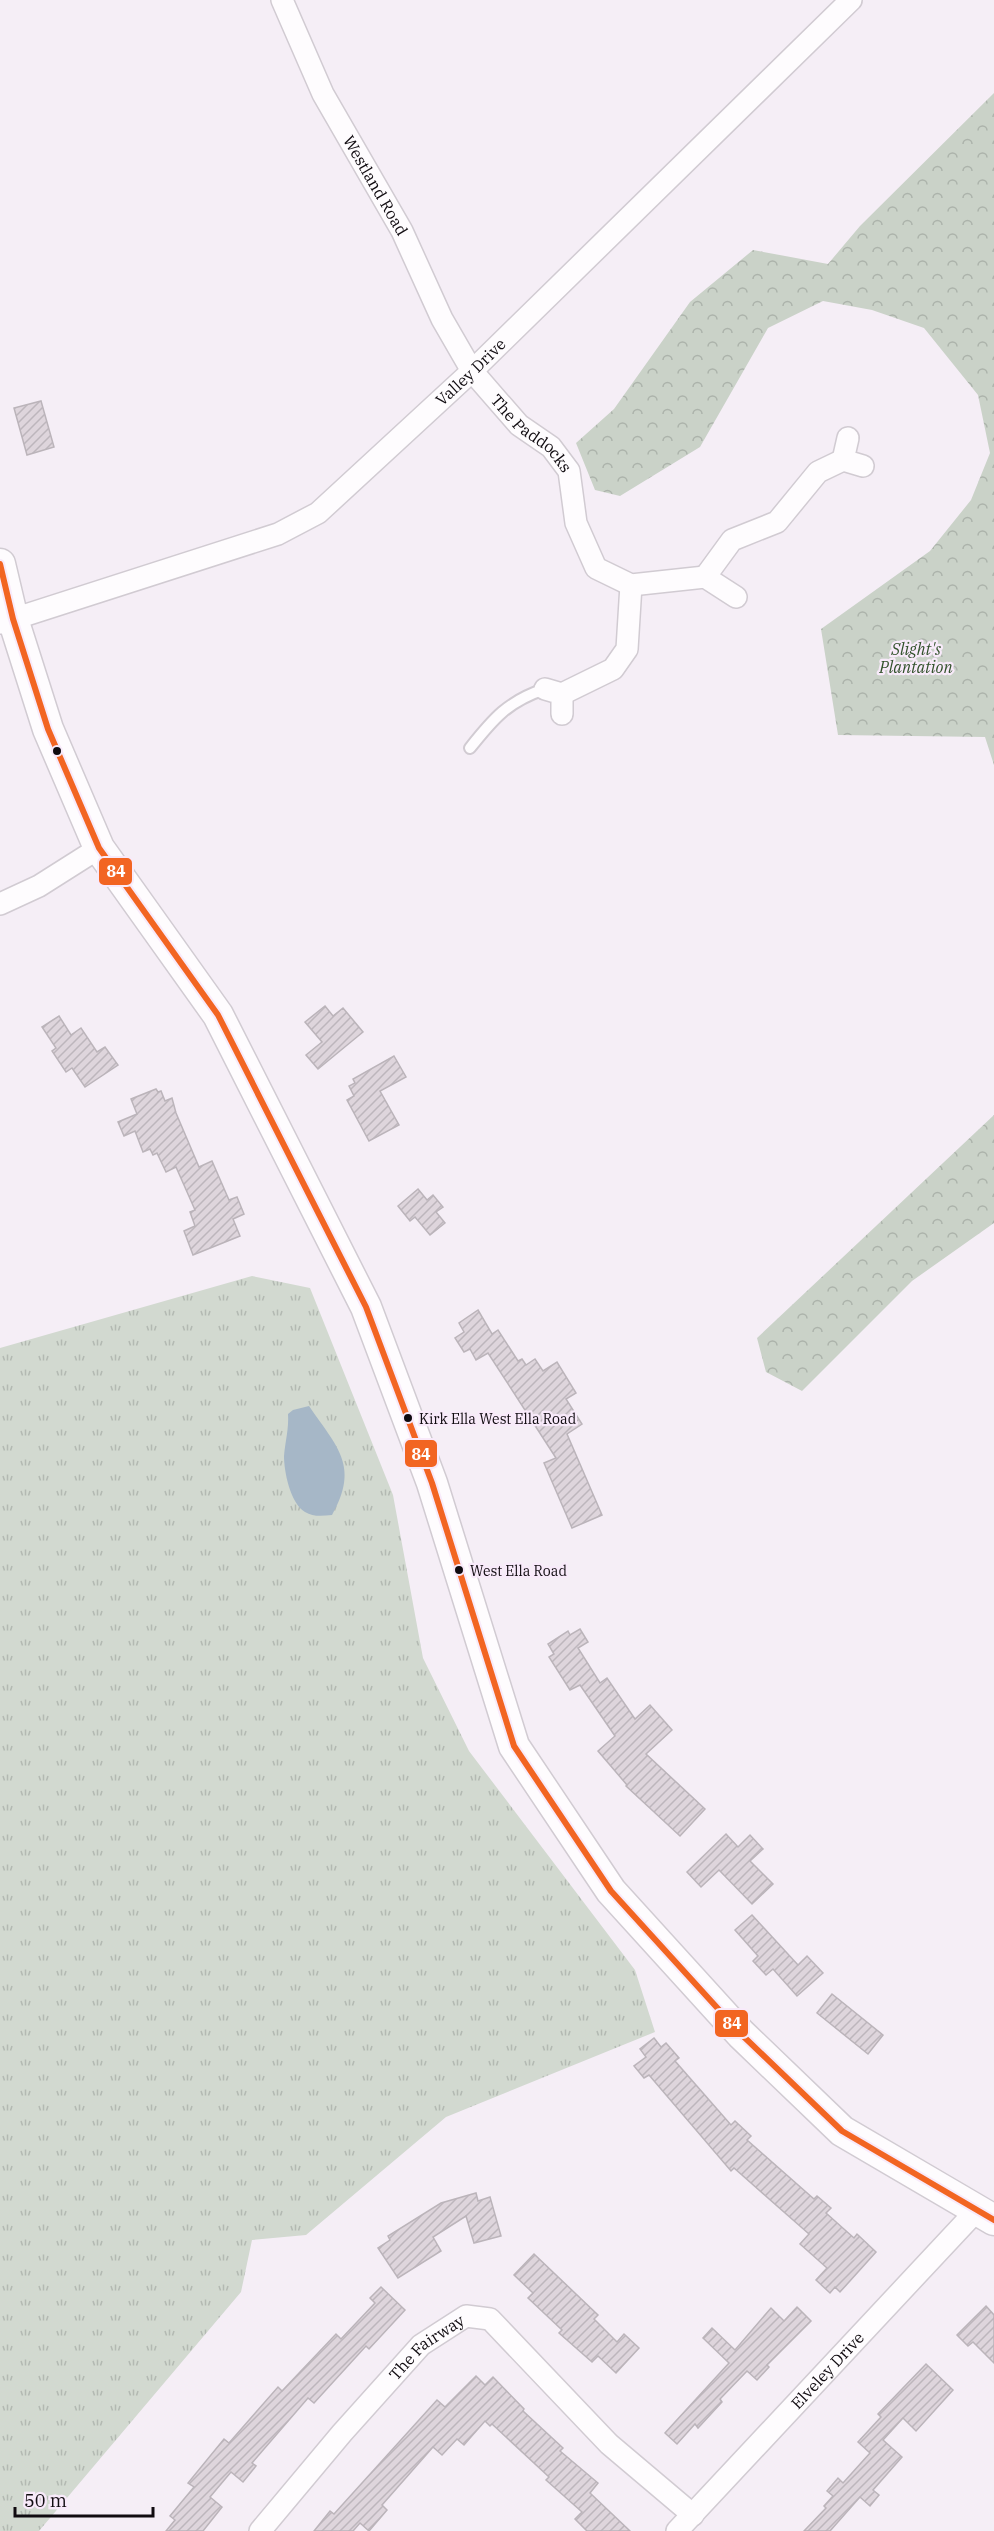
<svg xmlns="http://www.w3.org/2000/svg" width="994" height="2531" font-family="'IBM Plex Serif',serif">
  <defs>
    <pattern id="grass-tufts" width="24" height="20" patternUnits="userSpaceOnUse" patternTransform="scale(1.5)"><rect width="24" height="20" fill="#d2d9d0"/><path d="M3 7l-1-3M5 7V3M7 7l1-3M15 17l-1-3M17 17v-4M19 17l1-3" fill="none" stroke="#b3b9b2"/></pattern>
    <pattern id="forest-crowns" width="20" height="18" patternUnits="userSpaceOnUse" patternTransform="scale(1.5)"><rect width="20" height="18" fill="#cad2c8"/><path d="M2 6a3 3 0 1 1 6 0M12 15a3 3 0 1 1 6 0" fill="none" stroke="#acb3ab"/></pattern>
    <pattern id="building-hatch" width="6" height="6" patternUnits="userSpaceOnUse" patternTransform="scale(1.5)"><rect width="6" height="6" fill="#ded5dc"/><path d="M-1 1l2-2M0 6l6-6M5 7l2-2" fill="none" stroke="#bdb6bc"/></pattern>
  </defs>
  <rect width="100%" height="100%" fill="#f5eef6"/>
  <polygon fill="url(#grass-tufts)" points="252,1276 310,1288 393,1495 423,1658 469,1751 635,1970 655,2032 446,2117 306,2235 252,2240 241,2292 39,2531 0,2531 0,1348"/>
  <g fill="url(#forest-crowns)">
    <polygon points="994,93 994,765 985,737 838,735 821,629 930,551 971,500 990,453 978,395 924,328 872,310 823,301 768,328 700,447 620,496 595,490 576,443 614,409 690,302 753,250 828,264 860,226"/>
    <polygon points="994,1115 994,1223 912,1281 802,1391 766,1372 757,1338"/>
  </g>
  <path fill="#a6b7c7" d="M 309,1406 C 337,1447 360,1466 332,1515 C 322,1516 313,1517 305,1512 C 290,1503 284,1471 284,1456 C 285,1442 289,1429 288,1414 L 293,1410 Z"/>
  <g fill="url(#building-hatch)" stroke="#bbb4ba" stroke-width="1.5">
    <polygon points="41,401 54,447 27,455 14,408"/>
    <polygon points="325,1006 333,1016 343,1008 363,1032 318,1069 306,1055 322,1042 305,1022"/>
    <polygon points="59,1016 71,1035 81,1028 97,1052 105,1047 118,1065 85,1087 72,1068 66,1072 52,1051 56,1048 42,1027"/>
    <polygon points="394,1056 406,1077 380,1091 399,1125 369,1141 347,1100 354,1096 349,1086 355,1083 353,1079"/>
    <polygon points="156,1089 158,1092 161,1091 165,1101 172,1098 176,1113 199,1167 212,1161 229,1200 237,1197 244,1214 233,1219 240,1236 193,1255 184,1231 195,1226 190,1212 195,1210 176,1167 166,1172 157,1153 153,1155 150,1149 143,1152 135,1131 124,1136 118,1122 137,1114 131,1099"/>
    <polygon points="418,1189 427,1200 433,1195 443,1207 436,1212 445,1223 430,1235 415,1217 410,1221 398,1206"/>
    <polygon points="478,1310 492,1334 498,1330 518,1361 522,1359 526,1365 535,1359 543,1371 557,1362 576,1393 566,1399 582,1424 567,1434 602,1515 572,1528 544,1463 556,1458 488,1353 476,1360 470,1349 464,1352 455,1338 464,1332 459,1323"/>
    <polygon points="580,1629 588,1642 578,1648 600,1683 607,1678 635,1719 650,1705 672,1730 646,1754 705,1809 680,1836 626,1786 627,1785 598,1751 615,1736 580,1685 570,1690 549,1657 554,1654 548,1644 568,1631 570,1635"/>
    <polygon points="726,1834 738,1847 750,1835 763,1849 750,1861 773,1884 752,1904 719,1870 701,1887 687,1872"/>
    <polygon points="752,1915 798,1965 807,1956 823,1973 797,1996 773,1969 766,1975 753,1961 758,1956 735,1930"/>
    <polygon points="832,1994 883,2035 868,2054 817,2013"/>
    <polygon points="654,2038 661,2047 666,2043 679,2058 675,2061 731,2125 735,2121 751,2136 747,2140 814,2199 817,2196 831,2208 826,2213 854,2238 857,2234 876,2252 840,2292 835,2287 830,2293 816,2280 827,2268 800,2244 809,2234 734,2168 731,2171 649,2075 644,2078 634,2066 646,2057 640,2049"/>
    <polygon points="476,2193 478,2201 490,2197 501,2236 474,2243 466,2216 433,2237 441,2251 398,2278 378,2248 390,2240 388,2236 441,2203"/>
    <polygon points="534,2254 598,2315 594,2319 617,2342 624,2334 639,2348 616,2373 598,2356 592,2362 559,2333 562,2330 528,2298 533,2293 514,2275"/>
    <polygon points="381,2287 405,2310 369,2349 366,2346 314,2403 308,2398 252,2463 256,2466 243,2482 231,2472 210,2497 222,2507 203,2531 166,2531 175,2520 170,2516 194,2487 188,2483 224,2439 229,2443 278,2387 282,2391 336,2334 341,2339 375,2303 370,2298"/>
    <polygon points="986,2306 994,2315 994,2363 973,2342 968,2346 957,2335"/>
    <polygon points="797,2307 811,2321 767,2365 769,2367 757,2380 747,2371 720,2399 722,2402 698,2428 695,2424 677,2444 665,2433 729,2363 703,2338 712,2328 735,2350 771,2308 784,2321"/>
    <polygon points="926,2364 953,2390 916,2431 903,2418 883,2440 902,2457 873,2490 879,2495 870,2506 860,2497 830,2531 804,2531 826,2508 824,2506 833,2496 827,2491 838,2478 843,2483 870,2453 858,2442 881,2417 878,2414"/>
    <polygon points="476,2376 485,2385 493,2377 524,2409 523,2411 563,2448 560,2451 598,2483 590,2493 630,2531 587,2531 575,2519 582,2512 546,2480 549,2477 492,2424 490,2426 485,2421 464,2445 457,2439 442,2455 433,2447 382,2505 387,2510 369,2531 360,2523 353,2531 314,2531 330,2511 334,2514 437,2400 445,2407"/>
  </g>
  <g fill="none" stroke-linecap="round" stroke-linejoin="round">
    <g stroke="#d1cbd2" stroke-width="14">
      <path id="lane" d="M 470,748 C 493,719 508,701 545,689"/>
    </g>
    <g stroke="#d1cbd2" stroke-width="24">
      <g id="street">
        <path id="s1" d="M 282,0 L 323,94 L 402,231 L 442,319 L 472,371 L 519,425 L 551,447 L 569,471 L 576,523 L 596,568 L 631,585 L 705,577 L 736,597"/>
        <polyline points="848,438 843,460 863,466"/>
        <polyline points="705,577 732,540 777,522 818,472 843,460"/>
        <path id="s2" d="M 1,623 L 278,534 L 318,513 L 472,371 L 851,0"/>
        <polyline points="545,689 562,694 562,714"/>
        <polyline points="562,694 613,669 627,649 631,585"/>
        <polyline points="0,904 39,886 99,848"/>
        <path id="s3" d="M 260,2531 L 342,2433 L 421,2345 L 466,2316 L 490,2319 L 609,2444 L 693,2515"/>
        <path id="s4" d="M 677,2531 L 978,2209"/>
      </g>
    </g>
    <g stroke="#d1cbd2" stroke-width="33">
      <polyline id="secondary" points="0,564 13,619 48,729 99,848 218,1015 366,1307 432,1483 514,1746 611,1891 741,2034 842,2131 994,2220"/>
    </g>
    <use href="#lane" stroke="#fefcfe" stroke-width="10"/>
    <use href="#street" stroke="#fefcfe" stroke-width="21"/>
    <use href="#secondary" stroke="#fefcfe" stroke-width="30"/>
    <g stroke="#f8eafa" stroke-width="10">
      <polyline id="bus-1" points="0,564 13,619 48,729 99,848 218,1015 366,1307 432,1483 514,1746 611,1891 741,2034 842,2131 994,2220"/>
    </g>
    <use href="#bus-1" stroke="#f26522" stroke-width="6"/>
  </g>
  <g fill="#100b10" stroke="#f8eafa" stroke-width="2">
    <circle cx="57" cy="751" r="5"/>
    <circle cx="408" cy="1418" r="5"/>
    <circle cx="459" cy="1570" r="5"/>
  </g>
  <g text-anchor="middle" stroke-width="4.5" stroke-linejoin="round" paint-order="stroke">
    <g font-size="14" fill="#100b10" stroke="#f8eafa" text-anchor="start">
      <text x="419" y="1424">Kirk Ella West Ella Road</text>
      <text x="470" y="1576">West Ella Road</text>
    </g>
    <g font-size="16" fill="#100b10" stroke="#f8eafa">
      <text dy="6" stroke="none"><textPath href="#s1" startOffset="208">Westland Road</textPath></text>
      <text dy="6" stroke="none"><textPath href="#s2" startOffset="544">Valley Drive</textPath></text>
      <text dy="6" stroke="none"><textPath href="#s1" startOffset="504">The Paddocks</textPath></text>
      <text dy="6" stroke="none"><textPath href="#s3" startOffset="249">The Fairway</textPath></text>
      <text dy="6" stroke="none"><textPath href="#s4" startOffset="220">Elveley Drive</textPath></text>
    </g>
    <g font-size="16" font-style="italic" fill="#31512a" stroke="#f8eafa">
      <text x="916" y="655">Slight's<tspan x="916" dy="18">Plantation</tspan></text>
    </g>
  </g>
  <g stroke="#f8eafa" stroke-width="2">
    <rect x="98" y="857" width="35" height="29" rx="6" fill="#f26522"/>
    <rect x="404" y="1439" width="34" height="29" rx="6" fill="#f26522"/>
    <rect x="714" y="2009" width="35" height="29" rx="6" fill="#f26522"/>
  </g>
  <g font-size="16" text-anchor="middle" font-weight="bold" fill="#fff">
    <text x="116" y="877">84</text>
    <text x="421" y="1460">84</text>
    <text x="732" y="2029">84</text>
  </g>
  <path d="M15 2507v9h138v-9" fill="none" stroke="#100b10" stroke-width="3"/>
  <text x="24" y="2507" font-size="18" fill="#100b10" stroke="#f8eafa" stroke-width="4.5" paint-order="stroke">50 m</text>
</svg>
